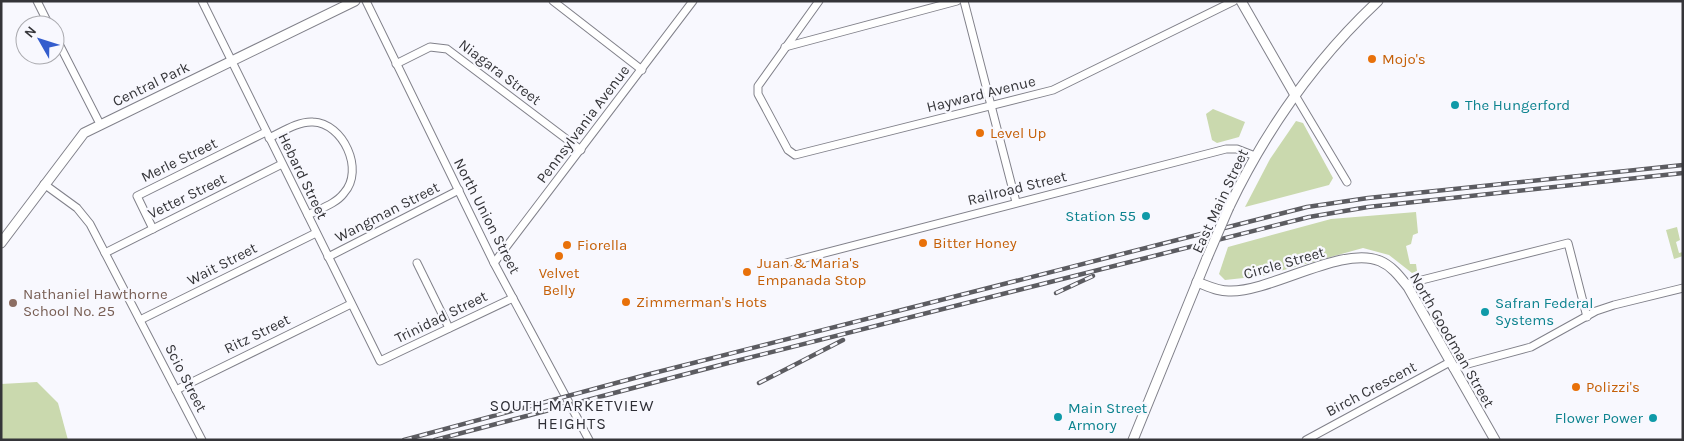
<svg xmlns="http://www.w3.org/2000/svg" width="1684" height="441" font-family="Karla,sans-serif">
  <rect width="100%" height="100%" fill="#f8f8fe"/>
  <g fill="#cad9ae">
    <polygon points="1213,109 1245,122 1239,137 1217,143 1212,140 1206,114"/>
    <polygon points="1296,121 1303,123 1333,178 1329,185 1245,207 1270,159"/>
    <polygon points="1416,212 1418,233 1413,235 1411,244 1406,246 1410,264 1416,264 1417,271 1412,273 1389,255 1363,248 1262,276 1225,280 1219,274 1228,247 1331,219"/>
    <polygon points="1677,227 1680,240 1676,242 1679,253 1683,252 1683,256 1674,259 1666,230"/>
    <polygon points="37,382 58,403 68,440 1,440 1,384"/>
  </g>
  <g fill="none" stroke-linecap="round" stroke-linejoin="round">
    <g stroke="#81818a" stroke-width="9">
      <g id="minor">
        <polyline points="37,1 49,25"/>
        <polyline points="202,1 380,361 513,298"/>
        <polyline points="366,1 494,263 589,440"/>
        <polyline points="553,1 642,70"/>
        <polyline points="819,1 758,86 758,94 788,150 795,155 1053,90 1234,1"/>
        <polyline points="964,1 1016,202"/>
        <polyline points="55,36 100,124"/>
        <polyline points="785,47 957,1"/>
        <polyline points="396,64 430,47 447,49 581,150"/>
        <polyline points="1295,95 1347,182"/>
        <path d="M 269,138 C 282,132 298,121 313,122 C 343,123 365,170 344,193 C 336,204 319,209 308,215"/>
        <polyline points="44,184 77,208 90,224 202,440"/>
        <polyline points="153,229 137,196 266,132"/>
        <polyline points="105,253 282,164"/>
        <polyline points="328,257 459,190"/>
        <polyline points="417,263 449,328"/>
        <polyline points="494,263 693,1"/>
        <polyline points="786,263 1226,149 1237,149 1255,156"/>
        <polyline points="1406,284 1568,243 1587,317"/>
        <polyline points="140,320 316,233"/>
        <polyline points="1453,368 1531,347 1596,311 1614,305 1683,288"/>
        <polyline points="176,390 351,304"/>
        <polyline points="1306,440 1450,362"/>
      </g>
    </g>
    <g stroke="#81818a" stroke-width="11">
      <g id="major">
        <polyline points="1241,1 1295,95"/>
        <path d="M 1229,207 C 1266,130 1315,60 1378,1"/>
        <polyline points="1,243 84,133 355,1"/>
        <path d="M 1197,282 C 1208,286 1219,292 1231,291 C 1273,291 1343,245 1380,261 C 1392,266 1400,277 1408,287 L 1495,440"/>
        <polyline points="1133,440 1207,258"/>
      </g>
    </g>
    <use href="#minor" stroke="#fff" stroke-width="7"/>
    <use href="#major" stroke="#fff" stroke-width="9"/>
    <g stroke="#5c5c61" stroke-width="4.5">
      <g id="rail">
        <polyline points="1056,293 1093,276"/>
        <polyline points="759,383 843,340"/>
        <polyline points="404,440 642,376 1307,207 1368,198 1683,165"/>
        <polyline points="435,440 732,362 1309,217 1368,207 1683,173"/>
      </g>
    </g>
    <use href="#rail" stroke="#f8f8fe" stroke-width="2.5" stroke-dasharray="8" stroke-linecap="butt"/>
    <g stroke="#81818a" stroke-width="11" stroke-linecap="butt">
      <polyline id="major-bridge" points="1207,258 1229,207"/>
    </g>
    <use href="#major-bridge" stroke="#fff" stroke-width="9"/>
  </g>
  <g fill="#e8710a" stroke="#f8f8fe" stroke-width="2">
    <circle cx="1372" cy="59" r="5"/>
    <circle cx="980" cy="133" r="5"/>
    <circle cx="923" cy="243" r="5"/>
    <circle cx="567" cy="245" r="5"/>
    <circle cx="559" cy="256" r="5"/>
    <circle cx="747" cy="272" r="5"/>
    <circle cx="626" cy="302" r="5"/>
    <circle cx="1576" cy="387" r="5"/>
  </g>
  <g fill="#0f9aa8" stroke="#f8f8fe" stroke-width="2">
    <circle cx="1455" cy="105" r="5"/>
    <circle cx="1146" cy="216" r="5"/>
    <circle cx="1485" cy="312" r="5"/>
    <circle cx="1058" cy="417" r="5"/>
    <circle cx="1653" cy="418" r="5"/>
  </g>
  <circle fill="#8d6e63" stroke="#f8f8fe" stroke-width="2" cx="13" cy="303" r="5"/>
  <g text-anchor="middle" stroke-width="4.5" stroke-linejoin="round" paint-order="stroke">
    <g font-size="15" fill="#c56008" stroke="#f8f8fe" text-anchor="start">
      <text x="1382" y="64">Mojo's</text>
      <text x="990" y="138">Level Up</text>
      <text x="933" y="248">Bitter Honey</text>
      <text x="577" y="250">Fiorella</text>
      <text x="757" y="268">Juan &amp; Maria's<tspan x="757" dy="17">Empanada Stop</tspan></text>
      <text x="559" y="278" text-anchor="middle">Velvet<tspan x="559" dy="17">Belly</tspan></text>
      <text x="636" y="307">Zimmerman's Hots</text>
      <text x="1586" y="392">Polizzi's</text>
    </g>
    <g font-size="15" fill="#353539" stroke="#f8f8fe">
      <text transform="translate(500 72) rotate(37)" y="5">Niagara Street</text>
      <text transform="translate(151 84) rotate(-26)" y="5">Central Park</text>
      <text transform="translate(981 94) rotate(-14)" y="5">Hayward Avenue</text>
      <text transform="translate(583 124) rotate(-53)" y="5">Pennsylvania Avenue</text>
      <text transform="translate(179 160) rotate(-26)" y="5">Merle Street</text>
      <text transform="translate(303 176) rotate(64)" y="5">Hebard Street</text>
      <text transform="translate(1017 188) rotate(-14)" y="5">Railroad Street</text>
      <text transform="translate(187 196) rotate(-26)" y="5">Vetter Street</text>
      <text transform="translate(1220 201) rotate(-65)" y="5">East Main Street</text>
      <text transform="translate(387 212) rotate(-27)" y="5">Wangman Street</text>
      <text transform="translate(487 216) rotate(63)" y="5">North Union Street</text>
      <text transform="translate(1284 263) rotate(-16)" y="5">Circle Street</text>
      <text transform="translate(222 264) rotate(-27)" y="5">Wait Street</text>
      <text transform="translate(441 317) rotate(-26)" y="5">Trinidad Street</text>
      <text transform="translate(257 334) rotate(-26)" y="5">Ritz Street</text>
      <text transform="translate(1452 340) rotate(60)" y="5">North Goodman Street</text>
      <text transform="translate(186 378) rotate(63)" y="5">Scio Street</text>
      <text transform="translate(1371 389) rotate(-28)" y="5">Birch Crescent</text>
    </g>
    <g font-size="15" fill="#0d838f" stroke="#f8f8fe" text-anchor="start">
      <text x="1465" y="110">The Hungerford</text>
      <text x="1136" y="221" text-anchor="end">Station 55</text>
      <text x="1495" y="308">Safran Federal<tspan x="1495" dy="17">Systems</tspan></text>
      <text x="1068" y="413">Main Street<tspan x="1068" dy="17">Armory</tspan></text>
      <text x="1643" y="423" text-anchor="end">Flower Power</text>
    </g>
    <g font-size="15" fill="#785e54" stroke="#f8f8fe" text-anchor="start">
      <text x="23" y="299">Nathaniel Hawthorne<tspan x="23" dy="17">School No. 25</tspan></text>
    </g>
    <g font-size="16" letter-spacing="1" fill="#2f2f36" stroke="#f8f8fe">
      <text x="572" y="411">SOUTH MARKETVIEW<tspan x="572" dy="18">HEIGHTS</tspan></text>
    </g>
  </g>
  <rect width="1684" height="441" fill="none" stroke="#353539" stroke-width="5"/>
  <g transform="translate(40 40) rotate(309)"><circle r="24" fill="#f8f8fe" stroke="#aaaaaf"/>
  <path d="M0-4L9 19L0 12L-9 19Z" fill="#345dcd"/>
  <text y="-8" font-size="14" font-weight="bold" text-anchor="middle" fill="#353539">N</text>
  </g>
</svg>
